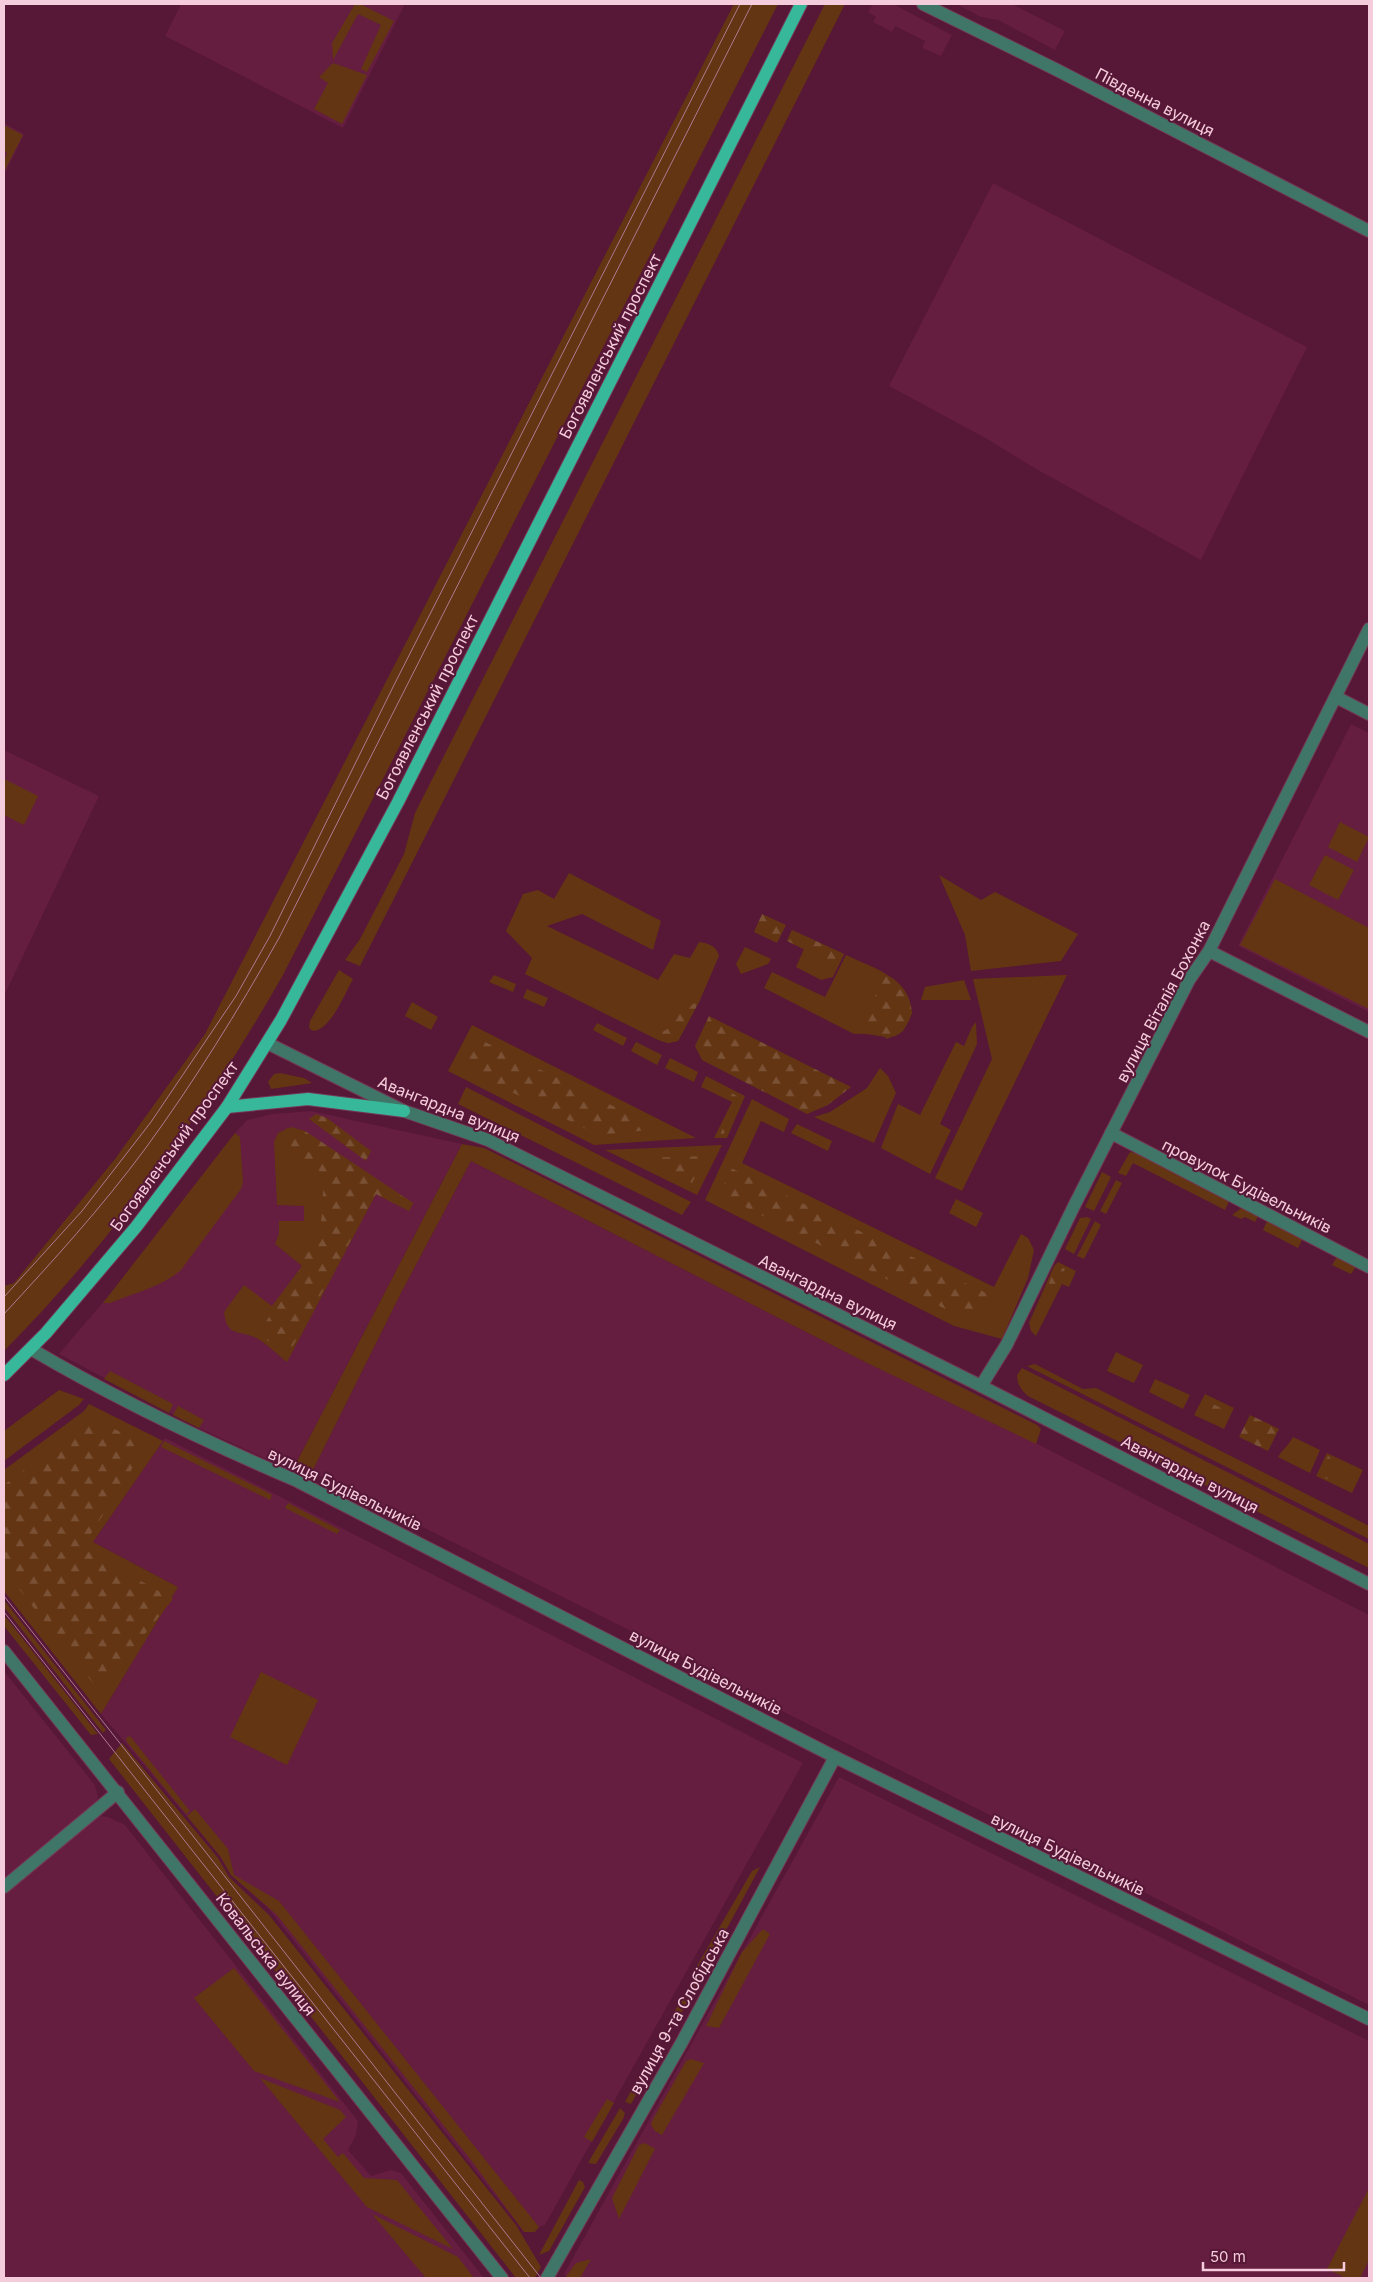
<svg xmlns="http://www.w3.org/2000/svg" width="1373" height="2282" font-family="Inter,sans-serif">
  <defs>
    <pattern id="forest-firs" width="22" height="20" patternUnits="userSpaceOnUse" patternTransform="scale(1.25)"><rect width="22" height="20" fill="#633513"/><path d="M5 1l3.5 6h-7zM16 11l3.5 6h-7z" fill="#7a5135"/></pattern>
  </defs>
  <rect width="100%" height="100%" fill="#571737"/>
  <g fill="#651d40">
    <polygon points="181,4 405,4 343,128 165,36"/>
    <polygon points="873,4 893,4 952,35 941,56 922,48 925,41 895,26 892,32 873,22 876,17 868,12"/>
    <polygon points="956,4 1012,4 1065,31 1055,50 998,20 981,17"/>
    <polygon points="4,123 24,134 4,175"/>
    <polygon points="993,183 1307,347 1201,560 1036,469 987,439 889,386"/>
    <polygon points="1351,724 1369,733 1369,1012 1238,946"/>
    <polygon points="4,750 99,796 5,994 4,994"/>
    <polygon points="311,1111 462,1144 292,1471 199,1428 59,1354 120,1282 235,1133 247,1120 272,1114"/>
    <polygon points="471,1161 867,1363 1032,1441 1369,1615 1369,2005 718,1679 719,1676 651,1641 312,1472 401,1293"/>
    <polygon points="165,1438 803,1763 545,2225 524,2232 268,1908 231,1875 220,1856 101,1714 178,1587 93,1542"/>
    <polygon points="4,1671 95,1785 98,1797 94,1806 92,1820 100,1816 108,1817 125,1825 358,2121 356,2135 348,2150 371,2176 391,2170 401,2173 484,2278 4,2278"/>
    <polygon points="839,1777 1369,2041 1369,2278 567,2278 564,2274"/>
  </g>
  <g fill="#633513">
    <polygon points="355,4 360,4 394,21 367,72 361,69 381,25 358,14 333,60 332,43"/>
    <path d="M 734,4 L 778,4 L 283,975 C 206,1110 114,1240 4,1351 L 4,1286 L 14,1283 L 115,1159 L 205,1034 Z"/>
    <polygon points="825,4 845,4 360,966 345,960 360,939 404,854 415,813"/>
    <polygon points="333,63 367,75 342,124 314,109 328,83 319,77"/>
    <polygon points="4,125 23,135 4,172 4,161 7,153 4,151"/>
    <polygon points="4,779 38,796 24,825 4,815"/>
    <polygon points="1340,822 1369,837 1357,862 1328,847"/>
    <polygon points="1325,855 1354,870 1338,900 1309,885"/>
    <path d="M 569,873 L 661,921 L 653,950 L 582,914 L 547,926 L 658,980 L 674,954 L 690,958 L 699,942 C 708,943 717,946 719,956 L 700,1000 L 678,1041 L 668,1043 L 658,1040 L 525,974 L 532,958 L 506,931 L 523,894 L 538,890 L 554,899 Z"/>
    <polygon points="939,875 981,900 995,892 1078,934 1061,961 971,971 965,935"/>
    <polygon points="1275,879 1369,928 1369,1009 1240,945"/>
    <polygon points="792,930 844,954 833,977 821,980 796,967 804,949 787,941"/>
    <polygon points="745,947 771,959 768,964 741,974 736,964"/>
    <path d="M 846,955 C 875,969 908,976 912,1013 C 898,1052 883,1031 854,1034 L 764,988 L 772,972 L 825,997 Z"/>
    <path d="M 339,970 L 353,979 C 345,993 331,1030 313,1031 L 309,1028 L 310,1021 Z"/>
    <polygon points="494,975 516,984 513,992 489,982"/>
    <polygon points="1067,975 962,1191 935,1178 992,1059 973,979"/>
    <polygon points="964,980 971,1000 921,1000 925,987"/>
    <polygon points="527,989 548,998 544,1007 523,998"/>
    <polygon points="412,1002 438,1017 431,1030 405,1016"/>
    <polygon points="976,1022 977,1044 940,1124 951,1130 930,1174 881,1148 898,1104 920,1115 956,1042 964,1046 972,1027"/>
    <polygon points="597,1023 627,1038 623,1046 593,1030"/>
    <polygon points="472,1025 696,1138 594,1145 448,1071"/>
    <polygon points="636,1042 662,1055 657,1065 631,1051"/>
    <polygon points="670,1058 698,1072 694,1082 665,1068"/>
    <polygon points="880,1068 888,1076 896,1093 874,1143 814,1117 830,1112 867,1088"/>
    <polygon points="280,1073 304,1078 312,1083 271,1089 268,1082 274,1074"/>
    <polygon points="706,1076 745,1096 727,1138 714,1138 732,1102 701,1087"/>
    <polygon points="466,1087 691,1202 682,1215 458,1104"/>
    <polygon points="752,1099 789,1119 784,1132 761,1121 742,1163 994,1287 1021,1234 1028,1238 1034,1250 1028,1278 1002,1339 954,1326 705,1200"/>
    <polygon points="797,1124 832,1141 828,1151 791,1133"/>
    <path d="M 291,1127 L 305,1131 L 413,1203 L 409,1211 L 376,1194 L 287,1362 C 278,1355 268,1345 258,1339 C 241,1329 227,1339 224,1312 L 244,1285 L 272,1306 L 302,1266 L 275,1244 L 279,1234 L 279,1221 L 304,1221 L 304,1206 L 277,1205 L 274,1142 L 278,1133 Z"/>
    <path d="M 235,1133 L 240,1137 L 243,1182 L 241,1189 L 181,1270 C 161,1287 134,1293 110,1303 L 103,1303 Z"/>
    <polygon points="462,1144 484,1148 1037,1425 1041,1429 1036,1444 867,1363 471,1161 401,1293 312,1472 292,1471"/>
    <polygon points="722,1145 697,1195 605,1150"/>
    <polygon points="1130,1152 1140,1154 1230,1199 1225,1210 1133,1163 1126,1176 1118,1173"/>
    <polygon points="1102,1172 1111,1177 1094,1211 1085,1207"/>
    <polygon points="1116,1180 1122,1183 1106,1214 1100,1211"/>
    <polygon points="956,1199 983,1213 976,1227 949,1213"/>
    <polygon points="1243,1207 1259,1214 1255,1222 1245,1217 1241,1219 1232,1215"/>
    <polygon points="1087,1217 1091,1219 1074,1254 1065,1249 1080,1218"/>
    <polygon points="1268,1219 1303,1238 1298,1248 1263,1230"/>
    <polygon points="1095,1221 1101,1225 1084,1259 1077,1256"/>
    <polygon points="1338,1255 1357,1265 1351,1274 1332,1265"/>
    <polygon points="1058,1262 1076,1271 1069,1287 1062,1284 1036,1336 1031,1331 1029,1323 1054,1266"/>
    <polygon points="1116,1352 1143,1365 1134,1383 1107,1371"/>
    <polygon points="1035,1364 1083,1389 1096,1388 1346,1514 1369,1526 1369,1539 1027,1366"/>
    <path d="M 1022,1368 L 1369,1544 L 1369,1568 L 1028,1396 C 1021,1390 1017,1384 1017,1375 Z"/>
    <polygon points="110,1371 173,1404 169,1413 104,1379"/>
    <polygon points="1155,1379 1190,1395 1183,1409 1149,1392"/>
    <polygon points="59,1390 84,1399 79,1405 4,1461 4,1431"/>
    <polygon points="1205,1394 1234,1408 1224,1429 1194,1415"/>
    <polygon points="89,1404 163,1441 93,1542 178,1587 101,1714 4,1591 4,1470 84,1411"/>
    <polygon points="178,1406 204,1420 199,1428 173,1415"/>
    <path d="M 1293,1437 L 1320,1450 L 1310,1473 L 1278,1457 C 1282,1450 1289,1445 1293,1437 Z"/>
    <polygon points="164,1441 267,1492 272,1495 270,1500 161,1447"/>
    <polygon points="1327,1453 1363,1470 1352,1493 1316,1476"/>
    <polygon points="288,1503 340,1530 337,1534 285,1508"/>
    <polygon points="4,1600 106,1730 103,1733 4,1607"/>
    <polygon points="4,1615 98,1734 91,1735 4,1626"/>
    <polygon points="261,1672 318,1700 287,1765 230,1737"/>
    <polygon points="130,1736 190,1811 186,1814 127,1742 126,1738"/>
    <polygon points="122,1743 218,1858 229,1877 269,1915 516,2225 541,2267 535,2278 516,2278 109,1759"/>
    <polygon points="195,1809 228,1849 234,1875 279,1901 539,2227 535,2232 524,2232 471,2160 277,1915 231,1875 220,1856 187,1816"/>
    <polygon points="760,1867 682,2012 678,2016 673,2014 697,1972 697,1966 752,1871"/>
    <polygon points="763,1929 770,1934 719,2028 706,2026 742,1952"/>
    <polygon points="234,1968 340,2102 254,2071 194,1998"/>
    <polygon points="658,2042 660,2052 631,2104 625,2102"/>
    <polygon points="691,2059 704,2063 662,2135 655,2131 651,2125 652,2121 686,2061"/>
    <polygon points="260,2078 340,2110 346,2117 323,2139 338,2157 343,2153 364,2178 397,2180 453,2249 367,2207"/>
    <polygon points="607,2099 614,2103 592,2142 584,2137"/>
    <polygon points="620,2108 625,2113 623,2119 596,2164 588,2163"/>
    <polygon points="645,2143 655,2149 619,2219 612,2198 639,2145"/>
    <polygon points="579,2180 583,2182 585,2187 549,2251 539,2255"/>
    <polygon points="1369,2188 1369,2260 1360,2278 1346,2278 1327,2269"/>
    <polygon points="372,2214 458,2257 474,2278 426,2278"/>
    <polygon points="591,2259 580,2278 565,2278 576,2263"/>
  </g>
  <g fill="url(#forest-firs)">
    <polygon points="762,914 786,925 777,943 754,932"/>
    <polygon points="792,930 844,954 838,966 787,941"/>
    <path d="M 885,974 C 902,983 910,994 912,1013 L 903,1031 L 887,1039 L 864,1020 Z"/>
    <polygon points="700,1000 678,1041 668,1043 659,1040 659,1034 669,1028 678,1013"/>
    <polygon points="709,1016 851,1087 828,1105 807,1114 702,1060 695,1046"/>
    <polygon points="477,1038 659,1129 598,1135 463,1068"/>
    <polygon points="727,1090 740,1098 724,1134 720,1135 735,1100 726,1094"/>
    <polygon points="316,1114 327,1118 371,1151 366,1161 309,1119"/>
    <path d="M 286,1128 L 305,1131 L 413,1203 L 409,1211 L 376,1194 L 288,1355 L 258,1334 L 302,1266 L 297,1248 L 314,1239 L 321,1224 L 324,1176 C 310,1160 286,1153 286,1128 Z"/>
    <polygon points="706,1156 692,1183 642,1158"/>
    <polygon points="731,1168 988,1294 977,1318 959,1316 720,1194"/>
    <polygon points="1059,1266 1065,1269 1050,1299 1044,1296 1055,1268"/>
    <polygon points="1207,1401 1227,1411 1222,1422 1201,1412"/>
    <polygon points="1250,1415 1279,1429 1268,1451 1239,1437"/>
    <polygon points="92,1418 147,1445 82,1548 173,1599 99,1691 4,1570 4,1485"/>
    <polygon points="1328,1456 1336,1460 1333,1470 1338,1484 1319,1475"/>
  </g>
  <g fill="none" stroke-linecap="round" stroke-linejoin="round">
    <g stroke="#733855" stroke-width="14">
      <g id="minor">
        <polyline points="923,4 1057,70 1369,231"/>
        <polyline points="1336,697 1369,714"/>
        <polyline points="1209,951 1369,1032"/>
        <polyline points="267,1043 404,1111 488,1140 981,1386 1369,1584"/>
        <polyline points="1111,1133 1369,1267"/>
        <path d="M 31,1349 C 116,1399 204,1441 295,1480 L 835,1757 L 1369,2019"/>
        <polyline points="981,1386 1007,1344 1074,1206 1189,980 1209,951 1369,629"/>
        <polyline points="4,1651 502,2278"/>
        <polyline points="4,1887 118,1792"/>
        <polyline points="547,2278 682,2042 835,1757"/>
      </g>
    </g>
    <g stroke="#733855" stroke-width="14">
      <g id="major">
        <polyline points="227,1107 308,1099 404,1111"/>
        <polyline points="4,1375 46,1333 136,1227 227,1107 281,1020 398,802 801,4"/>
      </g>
    </g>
    <use href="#minor" stroke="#407667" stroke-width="12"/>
    <use href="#major" stroke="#37b89a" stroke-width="12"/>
    <g stroke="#ad7a91" stroke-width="1">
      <polyline points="4,1297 82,1211 151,1122 236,996 270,936 394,685 740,4"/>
      <path d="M 4,1314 C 53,1261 102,1207 145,1149 C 194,1082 238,1011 279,938 L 752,4"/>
      <polyline points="4,1596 541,2278"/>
      <polyline points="4,1612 530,2278"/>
    </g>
  </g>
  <g text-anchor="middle" stroke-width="4" stroke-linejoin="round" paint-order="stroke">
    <g font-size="16" fill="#f5ccdb" stroke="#571737">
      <text transform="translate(1155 102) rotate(27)" y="6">Південна вулиця</text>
      <text transform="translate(610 346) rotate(-63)" y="6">Богоявленський проспект</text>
      <text transform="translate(427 707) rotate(-63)" y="6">Богоявленський проспект</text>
      <text transform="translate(1163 1001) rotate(-62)" y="6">вулиця Віталія Бохонка</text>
      <text transform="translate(449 1109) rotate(22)" y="6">Авангардна вулиця</text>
      <text transform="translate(174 1146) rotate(-54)" y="6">Богоявленський проспект</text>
      <text transform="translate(1247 1186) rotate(27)" y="6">провулок Будівельників</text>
      <text transform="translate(828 1292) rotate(26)" y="6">Авангардна вулиця</text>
      <text transform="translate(1190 1474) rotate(27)" y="6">Авангардна вулиця</text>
      <text transform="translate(345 1489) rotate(26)" y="6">вулиця Будівельників</text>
      <text transform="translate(706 1672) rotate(27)" y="6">вулиця Будівельників</text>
      <text transform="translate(1068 1854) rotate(26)" y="6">вулиця Будівельників</text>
      <text transform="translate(266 1954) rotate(52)" y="6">Ковальська вулиця</text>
      <text transform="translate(679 2011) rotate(-61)" y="6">вулиця 9-та Слобідська</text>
    </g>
  </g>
  <rect width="1373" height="2282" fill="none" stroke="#f5ccdb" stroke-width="10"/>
  <path d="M1203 2262v8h141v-8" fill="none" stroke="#f5ccdb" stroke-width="2.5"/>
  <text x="1210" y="2262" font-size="15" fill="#f5ccdb" stroke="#571737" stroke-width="4" paint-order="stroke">50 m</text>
</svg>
